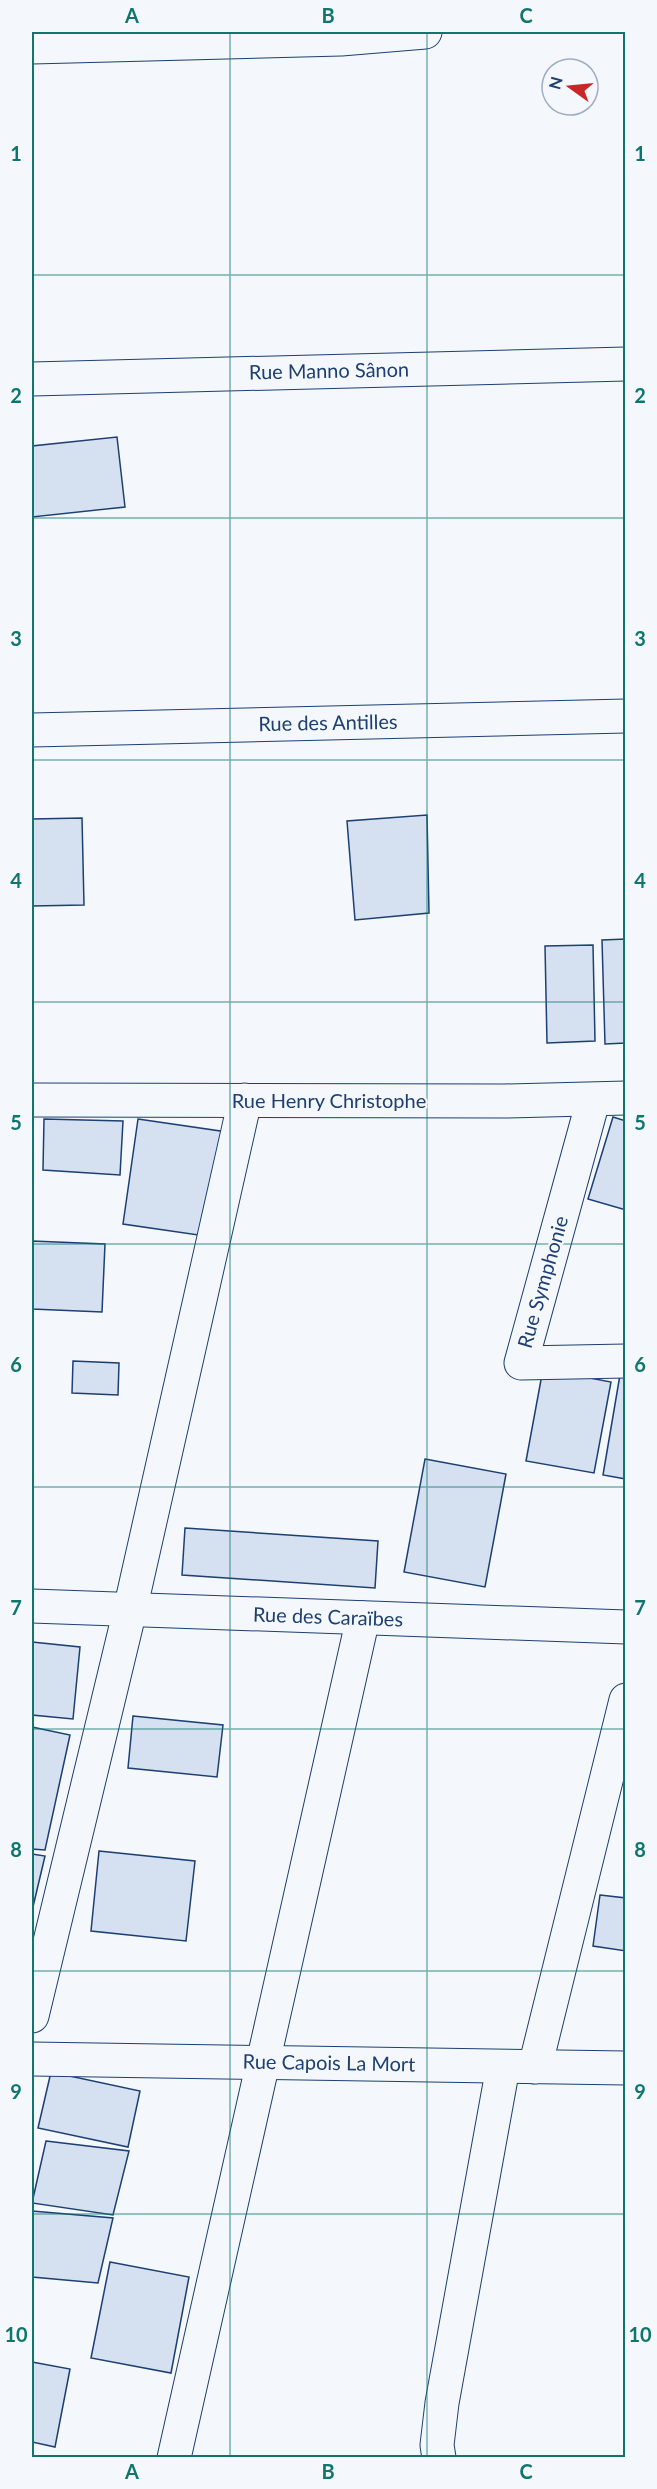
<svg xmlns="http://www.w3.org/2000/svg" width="657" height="2489" font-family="Lato,sans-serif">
  <rect width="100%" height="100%" fill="#f4f7fb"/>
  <g fill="#d5e0f0" stroke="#1d3f73" stroke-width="1.5">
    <polygon points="117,437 125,507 32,517 32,446"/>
    <polygon points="427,815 429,913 355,920 347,821"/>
    <polygon points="82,818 84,905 32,906 32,819"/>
    <polygon points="626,939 626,1043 605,1044 602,940"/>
    <polygon points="593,945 595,1041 547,1043 545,946"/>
    <polygon points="613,1117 626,1121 626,1210 588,1199"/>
    <polygon points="44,1119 123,1121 120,1175 43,1170"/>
    <polygon points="138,1119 227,1132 212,1237 123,1224"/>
    <polygon points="32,1241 105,1244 102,1312 32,1309"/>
    <polygon points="73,1361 119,1363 118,1395 72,1393"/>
    <polygon points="543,1369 611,1382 594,1473 526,1461"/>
    <polygon points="621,1369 626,1370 626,1479 603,1475"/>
    <polygon points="425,1459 506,1474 485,1587 404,1572"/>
    <polygon points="185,1528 378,1541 375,1588 182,1575"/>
    <polygon points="32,1642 80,1647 73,1719 32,1715"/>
    <polygon points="133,1716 223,1725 217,1777 128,1768"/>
    <polygon points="32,1727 70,1735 45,1850 32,1849"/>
    <polygon points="99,1851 195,1861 186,1941 91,1931"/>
    <polygon points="32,1854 45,1856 32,1911"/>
    <polygon points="600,1895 626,1898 626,1951 593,1946"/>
    <polygon points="51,2072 140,2091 128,2147 38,2128"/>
    <polygon points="46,2141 129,2151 113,2215 32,2203"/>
    <polygon points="32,2211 113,2218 98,2283 32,2277"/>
    <polygon points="110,2262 189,2277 171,2373 91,2358"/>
    <polygon points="32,2362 70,2369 55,2447 32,2442"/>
  </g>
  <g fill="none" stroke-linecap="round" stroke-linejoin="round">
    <g stroke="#1d3f73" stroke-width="35">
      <g id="minor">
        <polyline points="32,47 341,39 425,32"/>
        <polyline points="32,379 626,364"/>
        <polyline points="32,730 626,716"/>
        <polyline points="32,1100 505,1101 626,1098"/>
        <polyline points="593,1101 521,1363 626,1361"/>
        <polyline points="32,1606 626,1627"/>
        <polyline points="32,2016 130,1610 245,1100"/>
        <polyline points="32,2059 626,2068"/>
        <polyline points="535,2067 626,1700"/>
        <polyline points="174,2458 363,1618"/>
        <polyline points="439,2458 437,2445 442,2403 503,2067"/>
      </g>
    </g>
    <use href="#minor" stroke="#f4f7fb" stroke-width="33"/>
  </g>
  <path fill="none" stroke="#0f766e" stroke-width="1.5" stroke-opacity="0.55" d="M 230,32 L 230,2458M 427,32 L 427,2458M 32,275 L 626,275M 32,518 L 626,518M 32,760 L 626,760M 32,1002 L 626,1002M 32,1244 L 626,1244M 32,1487 L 626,1487M 32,1729 L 626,1729M 32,1971 L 626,1971M 32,2214 L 626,2214"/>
  <g text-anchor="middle" stroke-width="4.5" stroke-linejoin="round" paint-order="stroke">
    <g font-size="20" fill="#1d3f73" stroke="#f4f7fb">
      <text transform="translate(329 371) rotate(-1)" y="7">Rue Manno Sânon</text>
      <text transform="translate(328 723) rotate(-1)" y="7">Rue des Antilles</text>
      <text x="329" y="1108">Rue Henry Christophe</text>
      <text transform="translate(543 1282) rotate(-74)" y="7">Rue Symphonie</text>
      <text transform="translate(328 1617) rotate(2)" y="7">Rue des Caraïbes</text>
      <text transform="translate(329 2063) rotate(1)" y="7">Rue Capois La Mort</text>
    </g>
  </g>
  <rect width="657" height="2489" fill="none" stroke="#f4f7fb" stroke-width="66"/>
  <g transform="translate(570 87) rotate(285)"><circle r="28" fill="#f4f7fb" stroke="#9eadc5" stroke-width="1.5"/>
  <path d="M0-4.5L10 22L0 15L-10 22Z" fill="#c62828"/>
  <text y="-9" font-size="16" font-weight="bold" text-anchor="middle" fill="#1d3f73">N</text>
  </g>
  <rect x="33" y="33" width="591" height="2423" fill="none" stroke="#0f766e" stroke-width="2"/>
  <g font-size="20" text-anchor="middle" font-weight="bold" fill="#0f766e">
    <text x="132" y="23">A</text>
    <text x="328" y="23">B</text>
    <text x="526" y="23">C</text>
    <text x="16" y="161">1</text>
    <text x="640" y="161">1</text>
    <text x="16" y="403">2</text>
    <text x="640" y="403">2</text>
    <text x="16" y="646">3</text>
    <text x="640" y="646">3</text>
    <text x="16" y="888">4</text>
    <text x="640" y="888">4</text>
    <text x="16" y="1130">5</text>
    <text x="640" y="1130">5</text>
    <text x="16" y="1372">6</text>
    <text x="640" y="1372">6</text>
    <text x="16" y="1615">7</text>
    <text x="640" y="1615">7</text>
    <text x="16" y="1857">8</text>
    <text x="640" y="1857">8</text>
    <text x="16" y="2099">9</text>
    <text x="640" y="2099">9</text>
    <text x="16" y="2342">10</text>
    <text x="640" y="2342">10</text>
    <text x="132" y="2479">A</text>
    <text x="328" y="2479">B</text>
    <text x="526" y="2479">C</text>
  </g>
</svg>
